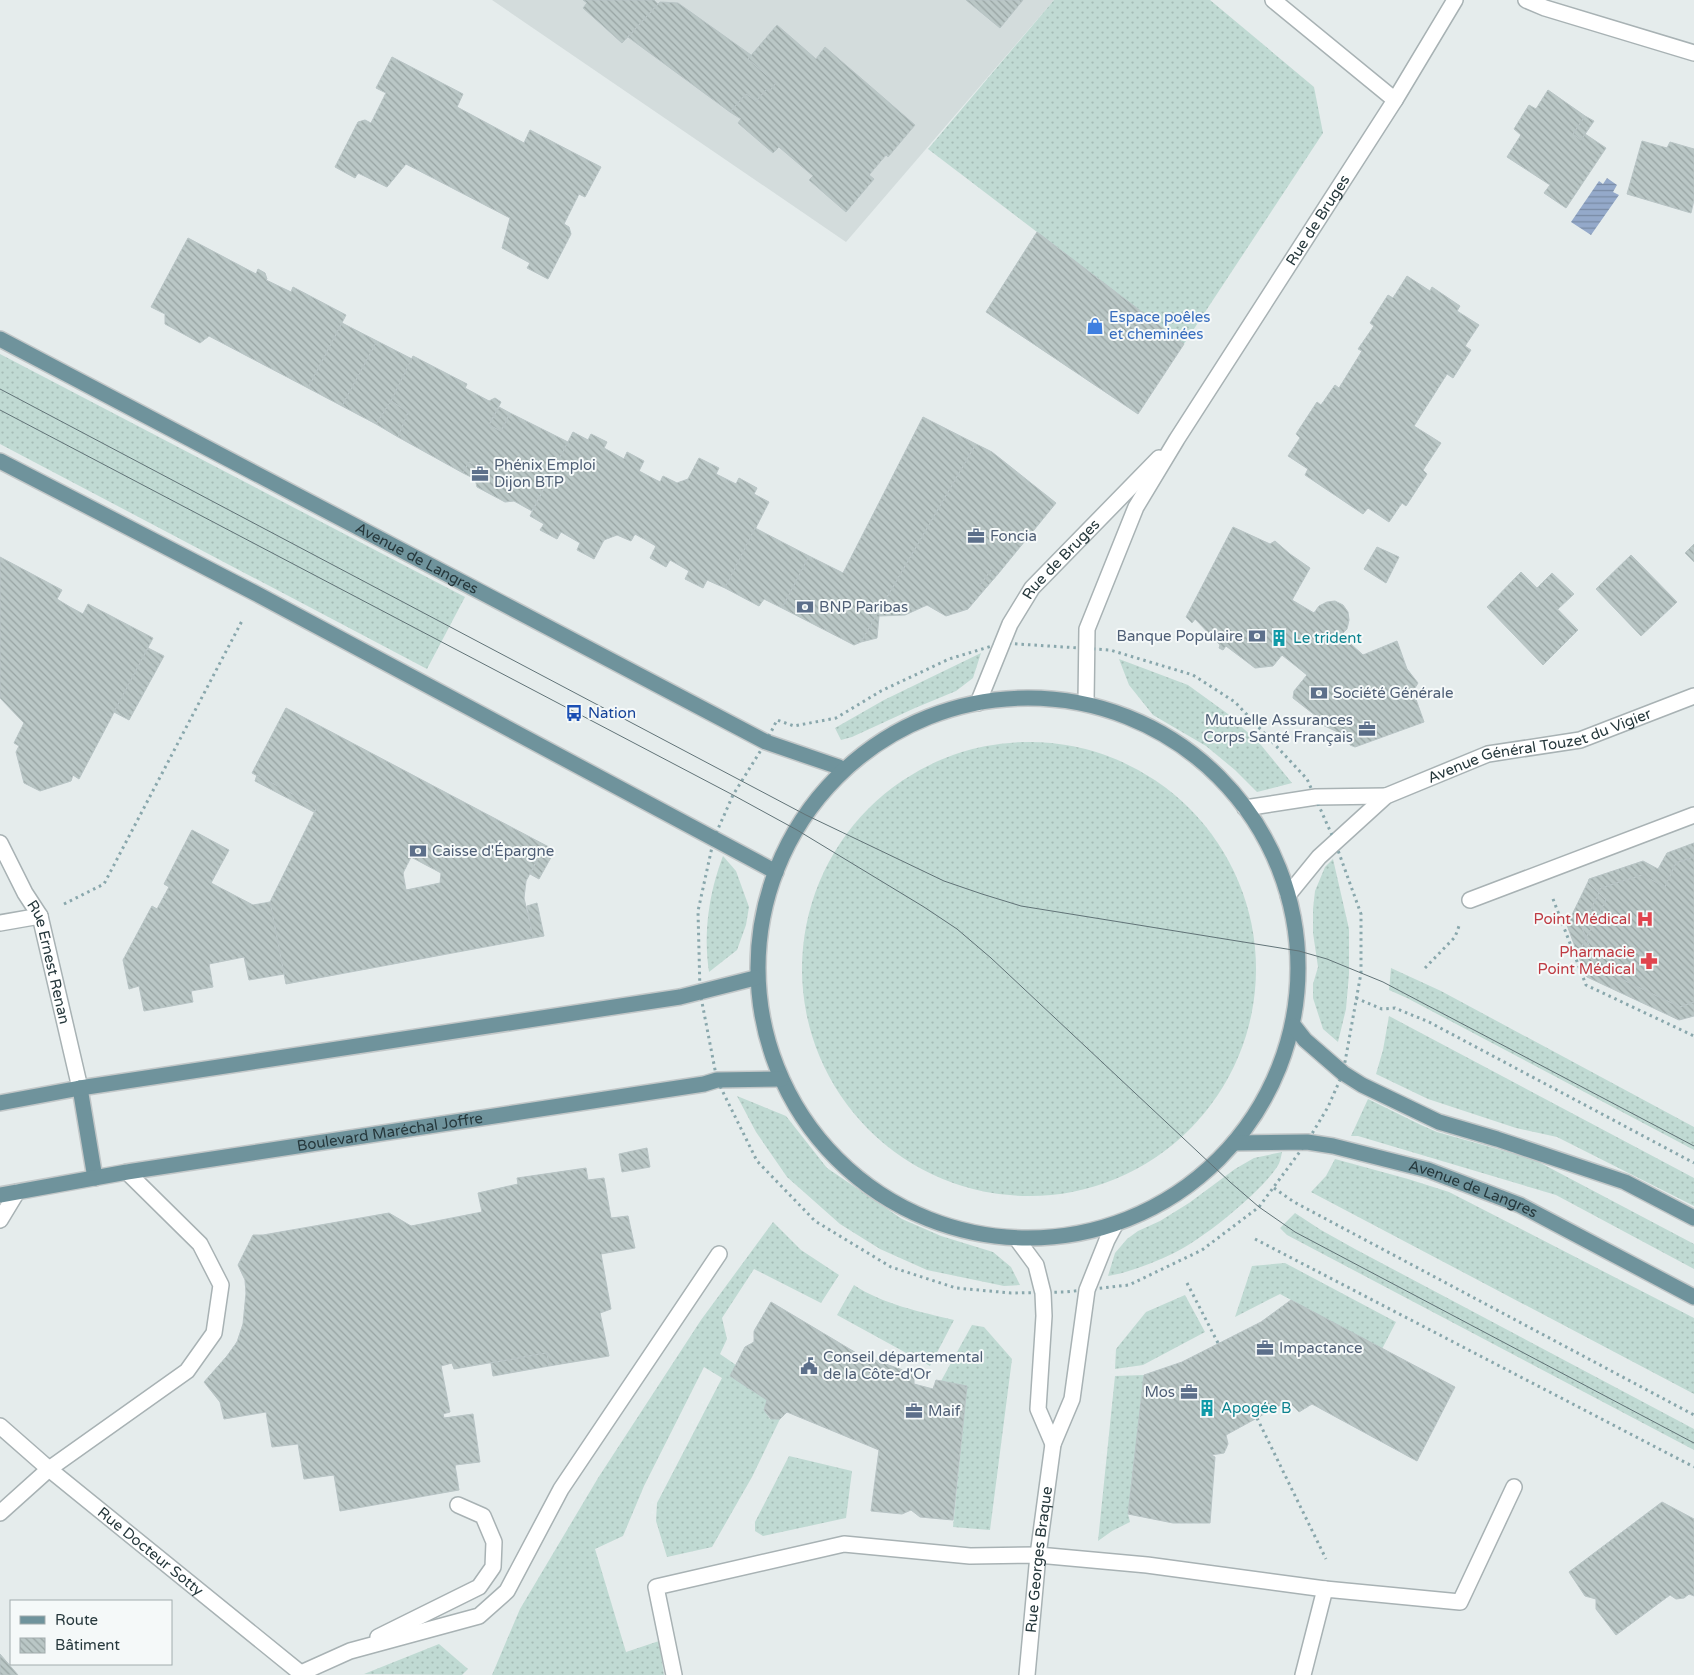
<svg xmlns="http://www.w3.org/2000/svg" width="1694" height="1675" font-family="'Varela Round',sans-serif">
  <defs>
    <pattern id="grass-dots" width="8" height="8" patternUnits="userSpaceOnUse" patternTransform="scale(1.25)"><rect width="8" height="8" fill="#c0dad3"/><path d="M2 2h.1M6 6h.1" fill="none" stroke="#a5bcb6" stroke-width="1.8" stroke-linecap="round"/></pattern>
    <pattern id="water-rules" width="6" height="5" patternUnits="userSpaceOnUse" patternTransform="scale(1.25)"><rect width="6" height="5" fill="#94a9ca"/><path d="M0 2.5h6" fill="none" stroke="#798ba5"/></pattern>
    <pattern id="building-back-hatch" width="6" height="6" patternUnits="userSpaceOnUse" patternTransform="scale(1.25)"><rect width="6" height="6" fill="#bac7c6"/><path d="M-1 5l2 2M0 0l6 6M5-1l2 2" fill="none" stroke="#97a3a2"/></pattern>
  </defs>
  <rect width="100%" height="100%" fill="#e5ecec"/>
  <polygon fill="#d3dcdc" points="492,0 1054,0 846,242"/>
  <g fill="url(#grass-dots)">
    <polygon points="1054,0 1210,0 1314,87 1323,133 1184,344 928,149"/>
    <polygon points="0,354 465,597 427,669 0,444"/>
    <polygon points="981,653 973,678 956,691 915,708 852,737 841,740 835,728 884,700"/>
    <polygon points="1119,659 1188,685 1228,714 1261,745 1292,783 1257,792 1235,770 1206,746 1153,715 1129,685"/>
    <circle cx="1029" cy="969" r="227"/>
    <path d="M 723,856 L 736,871 L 749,907 L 746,925 L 737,950 L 709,972 C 703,932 709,893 723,856 Z"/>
    <polygon points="1333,859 1349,929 1349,974 1346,1009 1338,1042 1323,1029 1313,998 1313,984 1318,967 1313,933 1313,909 1315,891 1325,867"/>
    <polygon points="1391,968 1441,991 1694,1127 1694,1150 1407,998 1389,990"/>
    <polygon points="1389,1016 1694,1178 1694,1206 1557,1137 1516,1128 1428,1099 1376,1074 1383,1050"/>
    <polygon points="737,1096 786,1116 827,1168 902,1219 941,1236 993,1252 1011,1267 1020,1285 1004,1286 927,1270 880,1249 840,1224 787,1177 756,1132"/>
    <polygon points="1368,1099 1421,1125 1437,1132 1533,1159 1694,1244 1694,1269 1556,1195 1358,1136 1351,1136"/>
    <path d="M 1282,1152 C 1281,1157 1280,1163 1277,1167 C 1259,1194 1203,1239 1174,1253 C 1153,1263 1131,1272 1108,1276 L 1115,1253 L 1127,1239 L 1138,1231 L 1160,1221 L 1189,1203 L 1235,1169 L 1254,1158 Z"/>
    <polygon points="1335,1159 1408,1179 1449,1192 1694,1318 1694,1394 1311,1192 1326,1176"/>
    <polygon points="1295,1213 1321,1230 1355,1249 1694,1429 1694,1450 1287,1235 1280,1228"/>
    <polygon points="773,1222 801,1250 839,1275 821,1303 754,1269 722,1318 727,1339 720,1354 736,1365 767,1400 764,1410 770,1419 780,1419 752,1477 712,1547 667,1557 656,1521 657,1503 722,1378 704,1367 644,1486 623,1536 595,1549 626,1652 659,1641 664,1675 492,1675 520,1609 598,1478 701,1320"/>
    <polygon points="1285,1263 1396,1322 1382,1349 1280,1294 1235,1317 1252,1266"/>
    <path d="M 854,1285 C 882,1304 921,1312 954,1320 L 930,1366 L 837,1315 Z"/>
    <polygon points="1185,1295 1205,1332 1143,1365 1115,1369 1116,1349 1146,1312"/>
    <polygon points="972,1325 984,1327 1012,1359 990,1530 953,1527 967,1386 941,1381"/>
    <polygon points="1144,1375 1128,1514 1130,1522 1112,1531 1098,1541 1115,1376"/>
    <polygon points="789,1456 852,1471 846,1518 763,1536 755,1531 755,1522"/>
    <polygon points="439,1644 468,1669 462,1675 364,1674"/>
  </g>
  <polygon fill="url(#water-rules)" points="1607,178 1617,185 1613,192 1619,195 1591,235 1571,222 1599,181 1603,184"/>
  <g fill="url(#building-back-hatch)" stroke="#b8c4c5" fill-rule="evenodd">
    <polygon points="583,0 654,0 658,4 622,43 583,8 587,3"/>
    <polygon points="966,0 1023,0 1000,28"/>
    <polygon points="660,2 678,3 751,55 748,59 776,83 769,92 767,89 756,101 746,94 730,112 628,37"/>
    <polygon points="777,25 816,59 825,47 915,125 888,157 886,155 869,175 874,179 846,212 809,180 813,176 779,147 773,153 738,123 741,119 730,112 746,94 756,101 767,89 769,92 776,83 748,59"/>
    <polygon points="392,57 463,94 457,107 524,143 530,130 601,167 585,197 579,194 564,224 569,227 571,234 548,279 527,268 530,263 502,248 510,218 406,164 387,187 358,173 355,178 335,167 358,122 365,120 371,123 386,93 376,88"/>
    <polygon points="1548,90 1585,116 1573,134 1581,140 1585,134 1606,148 1566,208 1544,193 1550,185 1507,157 1521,135 1514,129 1529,105 1536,109"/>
    <polygon points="1585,116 1594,121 1581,140 1573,134"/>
    <polygon points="1642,141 1667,148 1670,142 1694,149 1694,200 1691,213 1627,194"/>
    <polygon points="1037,232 1184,344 1138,414 986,312"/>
    <polygon points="188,238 256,274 258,269 265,273 267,279 266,280 291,292 293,287 346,315 308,388 209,336 200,343 165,324 165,314 151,307"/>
    <polygon points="1407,276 1430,291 1432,287 1460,306 1457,311 1479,325 1465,346 1471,350 1453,378 1447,374 1414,426 1441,443 1423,470 1427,474 1406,506 1402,503 1389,522 1368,508 1363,514 1305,475 1308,469 1288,456 1300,438 1296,434 1317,402 1321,405 1335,385 1339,388 1362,351 1358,349 1374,326 1370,323 1388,295 1393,298"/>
    <polygon points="342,323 377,341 342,406 308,388"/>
    <polygon points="377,341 412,359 391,401 376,424 342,406"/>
    <polygon points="413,356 467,384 465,388 489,401 495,398 501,402 489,425 501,431 510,413 568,442 532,511 514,501 505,502 477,487 475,479 481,468 469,462 463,473 398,437 408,412 391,401"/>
    <polygon points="391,401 408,412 398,437 376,424"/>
    <polygon points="499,407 510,413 501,431 489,425"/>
    <polygon points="923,417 976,444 861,642 854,645 782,608 809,556 843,573"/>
    <polygon points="573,432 588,440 591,434 607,442 604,448 624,459 627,452 644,461 639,471 660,482 663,476 677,483 688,479 699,458 719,468 716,474 736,484 739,478 757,488 754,494 769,502 725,588 707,580 703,588 685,579 689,571 670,560 666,567 650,558 656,546 635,534 631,541 617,535 604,540 594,559 577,550 580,543 561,532 557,539 540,530 544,524 530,516"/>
    <polygon points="976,444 992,452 1056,503 998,574 992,569 980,585 985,589 968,609 946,616 927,605 905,615 879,616 877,638 861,642"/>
    <polygon points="469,462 481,468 475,479 463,473"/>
    <polygon points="1233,527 1270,544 1275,541 1290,554 1310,568 1292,600 1314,613 1319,606 1327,602 1335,601 1343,605 1348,612 1349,620 1347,629 1341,635 1363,655 1397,641 1407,669 1418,683 1413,691 1424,722 1355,747 1350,745 1351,738 1318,723 1315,727 1310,723 1316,716 1293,698 1294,691 1307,675 1282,655 1273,666 1255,668 1226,646 1223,650 1219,648 1220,645 1195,619 1192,623 1186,617"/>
    <polygon points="755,528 809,556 782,608 764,599 759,606 725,588"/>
    <polygon points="1694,544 1694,562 1685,553"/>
    <polygon points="1377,547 1399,557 1386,583 1364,569"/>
    <polygon points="1631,555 1677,602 1641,636 1596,589"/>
    <polygon points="0,557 62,590 57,599 70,607 83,614 88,604 153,638 79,779 73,775 71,781 40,791 24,783 16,752 19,746 14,743 24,723 0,698"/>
    <polygon points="992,569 998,574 985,589 980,585"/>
    <polygon points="1521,572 1578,630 1543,665 1487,607"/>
    <polygon points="1552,573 1574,594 1558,609 1537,588"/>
    <polygon points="148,648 164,656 129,720 114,712"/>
    <path d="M 286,708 L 545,845 L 526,881 L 524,898 L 533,938 L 286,984 L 270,902 L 317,807 L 252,773 ZM 411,857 L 441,873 L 440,883 L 406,890 L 403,873 Z"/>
    <polygon points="257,775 317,807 314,812 255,781"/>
    <polygon points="192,830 229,850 211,883 253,905 270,902 284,974 249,980 244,957 209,964 213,987 191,991 193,1002 144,1011 139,986 129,989 123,960 152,906 157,909 169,887 164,884"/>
    <polygon points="1694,843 1694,857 1676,863 1665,887 1642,875 1601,888 1599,893 1588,882 1589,879 1643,861 1658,869 1667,853"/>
    <polygon points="545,845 555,850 539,879 530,874"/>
    <polygon points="1694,857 1694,1002 1680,1007 1598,968 1586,938 1606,900 1599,893 1601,888 1642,875 1665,887 1676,863"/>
    <polygon points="1588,882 1599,893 1582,927 1586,938 1578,955 1567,925"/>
    <polygon points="1599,893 1606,900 1586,938 1582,927"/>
    <polygon points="537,903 544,936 533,938 527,906"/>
    <polygon points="1586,938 1598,968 1680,1007 1694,1002 1694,1016 1679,1020 1587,977 1578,955"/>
    <polygon points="647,1148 650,1167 622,1172 619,1154"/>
    <polygon points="586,1168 588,1180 604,1178 611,1218 628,1216 635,1248 601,1254 611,1309 600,1313 609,1356 549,1366 547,1353 454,1369 452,1363 441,1366 450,1412 443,1414 444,1418 473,1414 480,1462 455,1465 459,1490 340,1511 334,1475 304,1479 298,1444 272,1447 266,1412 224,1419 220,1402 204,1382 227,1356 237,1342 243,1324 246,1293 245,1280 238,1265 253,1235 263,1235 389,1213 411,1226 482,1212 478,1193 518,1184 517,1178"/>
    <polygon points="1291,1300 1455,1387 1417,1461 1312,1404 1299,1412 1288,1401 1226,1435 1228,1444 1224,1453 1211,1455 1215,1457 1210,1523 1173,1523 1128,1514 1144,1375 1182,1362 1261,1322"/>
    <polygon points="771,1302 858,1354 914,1374 914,1384 933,1389 936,1380 967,1386 953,1520 920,1517 911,1510 902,1514 871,1511 879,1450 787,1412 780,1419 771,1419 764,1410 767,1400 730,1376 745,1347 754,1342 754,1331"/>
    <polygon points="547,1353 549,1366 493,1376 491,1363"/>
    <polygon points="1662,1502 1694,1519 1694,1596 1689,1594 1684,1598 1676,1599 1670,1595 1616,1635 1596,1609 1596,1599 1585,1596 1569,1572"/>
    <polygon points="0,1654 18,1675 0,1675"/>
  </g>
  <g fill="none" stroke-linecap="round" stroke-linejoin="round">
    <g stroke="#a8b2b4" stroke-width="18">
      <g id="minor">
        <polyline points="1273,0 1395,100"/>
        <polyline points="1526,0 1545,8 1694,53"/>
        <path id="s1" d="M 1086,702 L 1087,629 L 1136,507 L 1177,439 L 1395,100 L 1455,0"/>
        <path id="s2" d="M 978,703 L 1010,624 L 1032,588 L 1159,458"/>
        <polyline points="1245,808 1316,797 1386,796"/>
        <path id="s3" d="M 0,843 L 25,893 L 40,916 L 80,1088"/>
        <path id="s4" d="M 1288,895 L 1319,857 L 1386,796 L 1488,754 L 1580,740 L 1694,696"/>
        <polyline points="1470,900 1694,815"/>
        <polyline points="0,923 40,916"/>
        <polyline points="0,1220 17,1192"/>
        <polyline points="1019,1242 1036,1265 1043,1293 1044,1316 1038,1409 1053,1444"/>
        <path id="s5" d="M 0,1426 L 49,1469 L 303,1675"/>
        <polyline points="0,1513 49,1469 187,1371 214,1333 221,1285 200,1244 127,1172"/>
        <polyline points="378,1637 479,1587 493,1567 494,1542 483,1516 458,1505"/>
        <polyline points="301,1673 350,1651 479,1616 507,1591 561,1489 719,1254"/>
        <polyline points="674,1675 656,1587 844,1544 970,1556 1038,1555 1147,1565 1325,1589"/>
        <path id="s6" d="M 1027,1675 L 1038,1555 L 1053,1444 L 1072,1399 L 1087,1290 L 1107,1240 L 1115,1225"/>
        <polyline points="1303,1675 1325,1589 1460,1602 1514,1487"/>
      </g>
    </g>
    <g stroke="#c2c7c8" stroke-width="18">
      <g id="major">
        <path id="s7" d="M 0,339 L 766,742 L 839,767"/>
        <polyline points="0,461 255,593 776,872"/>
        <circle cx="1028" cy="968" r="270"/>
        <polyline points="1294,1026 1305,1040 1343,1073 1362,1085 1439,1122 1497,1139 1625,1182 1694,1218"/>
        <polyline points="80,1088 95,1178"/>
        <polyline points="0,1103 80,1088 680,997 755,978"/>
        <path id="s8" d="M 1234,1143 L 1307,1142 L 1333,1146 L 1428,1170 L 1520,1205 L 1694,1297"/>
        <path id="s9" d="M 0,1195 L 127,1172 L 704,1084 L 717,1080 L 781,1079"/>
      </g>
    </g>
    <g stroke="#89a7ac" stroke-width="3" stroke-dasharray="2.5 4" stroke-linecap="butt">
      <polygon points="1002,643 1110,650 1193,675 1235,702 1307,779 1335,842 1361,914 1361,973 1343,1073 1328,1107 1307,1142 1259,1207 1202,1250 1129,1285 1066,1292 1011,1293 956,1288 891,1267 815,1221 757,1161 717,1080 700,992 698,911 714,838 733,795 766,742 777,720 794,726 836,718 881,691 949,659"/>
      <polyline points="1553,899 1586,985 1694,1036"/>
      <polyline points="64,904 104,884 243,619"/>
      <polyline points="1425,968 1455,937 1459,926"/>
      <polyline points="1356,998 1382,1009 1395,1008 1429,1022 1694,1163"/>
      <polyline points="1274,1188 1294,1202 1694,1415"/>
      <polyline points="1255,1239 1694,1467"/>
      <polyline points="1187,1283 1218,1343"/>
      <polyline points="1257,1418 1326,1559"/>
    </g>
    <use href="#minor" stroke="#fff" stroke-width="15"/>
    <use href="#major" stroke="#6f939c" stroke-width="15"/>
    <g stroke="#617377" stroke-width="1">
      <polyline points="0,389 806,815 944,881 982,894 1021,906 1299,951 1327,959 1383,982 1694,1146"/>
      <polyline points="0,410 733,795 797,830 924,907 957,929 991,958 1230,1182 1259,1207 1295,1232 1694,1443"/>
    </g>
  </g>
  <defs>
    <g id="shop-bare" transform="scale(1.35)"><path d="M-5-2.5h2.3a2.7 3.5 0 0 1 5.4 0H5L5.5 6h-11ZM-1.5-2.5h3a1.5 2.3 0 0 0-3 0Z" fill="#3f7fe0" stroke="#f5f9f9" stroke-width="2.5" paint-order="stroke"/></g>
    <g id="office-bare" transform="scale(1.35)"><path d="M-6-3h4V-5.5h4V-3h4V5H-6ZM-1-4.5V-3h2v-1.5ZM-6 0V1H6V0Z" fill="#5c6f8a" stroke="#f5f9f9" stroke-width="2.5" paint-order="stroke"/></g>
    <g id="bank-bare" transform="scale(1.35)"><path d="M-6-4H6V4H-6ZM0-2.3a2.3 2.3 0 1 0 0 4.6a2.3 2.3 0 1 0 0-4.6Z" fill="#5c6f8a" stroke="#f5f9f9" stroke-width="2.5" paint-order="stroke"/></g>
    <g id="building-bare" transform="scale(1.35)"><path d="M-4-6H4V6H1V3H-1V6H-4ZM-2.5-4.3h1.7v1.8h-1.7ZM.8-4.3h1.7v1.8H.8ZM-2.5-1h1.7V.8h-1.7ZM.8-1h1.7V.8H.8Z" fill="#0f9aa8" stroke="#f5f9f9" stroke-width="2.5" paint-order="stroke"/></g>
    <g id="bus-bare" transform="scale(1.35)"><path d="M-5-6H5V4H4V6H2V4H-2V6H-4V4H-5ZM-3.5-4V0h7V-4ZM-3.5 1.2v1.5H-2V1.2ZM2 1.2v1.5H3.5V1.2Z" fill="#1a4fb4" stroke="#f5f9f9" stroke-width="2.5" paint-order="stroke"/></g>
    <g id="hospital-bare" transform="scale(1.35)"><path d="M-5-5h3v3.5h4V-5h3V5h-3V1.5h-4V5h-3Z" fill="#e0444e" stroke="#f5f9f9" stroke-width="2.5" paint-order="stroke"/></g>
    <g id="pharmacy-bare" transform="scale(1.35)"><path d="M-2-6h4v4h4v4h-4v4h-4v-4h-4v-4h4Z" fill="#e0444e" stroke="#f5f9f9" stroke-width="2.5" paint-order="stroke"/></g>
    <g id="civic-bare" transform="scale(1.35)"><path d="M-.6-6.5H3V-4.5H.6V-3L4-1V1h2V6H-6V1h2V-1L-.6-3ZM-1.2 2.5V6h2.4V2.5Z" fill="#5c6f8a" stroke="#f5f9f9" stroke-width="2.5" paint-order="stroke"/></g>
  </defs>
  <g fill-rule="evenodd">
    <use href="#shop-bare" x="1095" y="326"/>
    <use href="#office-bare" x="480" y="474"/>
    <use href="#office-bare" x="976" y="536"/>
    <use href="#bank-bare" x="805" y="607"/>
    <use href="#bank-bare" x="1257" y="636"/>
    <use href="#building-bare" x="1279" y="638"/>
    <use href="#bank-bare" x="1319" y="693"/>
    <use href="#bus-bare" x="574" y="713"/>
    <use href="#office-bare" x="1367" y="729"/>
    <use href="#bank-bare" x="418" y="851"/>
    <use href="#hospital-bare" x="1645" y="919"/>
    <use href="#pharmacy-bare" x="1649" y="961"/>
    <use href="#office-bare" x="1265" y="1348"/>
    <use href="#civic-bare" x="809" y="1366"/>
    <use href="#office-bare" x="1189" y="1392"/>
    <use href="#building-bare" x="1207" y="1408"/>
    <use href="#office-bare" x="914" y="1411"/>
  </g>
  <g text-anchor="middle" stroke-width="4" stroke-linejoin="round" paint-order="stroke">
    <g font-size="15" fill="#26383c" stroke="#f5f9f9">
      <text dy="5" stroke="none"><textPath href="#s1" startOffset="544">Rue de Bruges</textPath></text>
      <text dy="5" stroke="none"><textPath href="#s7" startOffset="471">Avenue de Langres</textPath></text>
      <text dy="5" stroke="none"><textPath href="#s2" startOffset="168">Rue de Bruges</textPath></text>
      <text dy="5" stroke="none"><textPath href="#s4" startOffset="302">Avenue Général Touzet du Vigier</textPath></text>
      <text dy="5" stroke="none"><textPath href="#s3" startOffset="130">Rue Ernest Renan</textPath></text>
      <text dy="5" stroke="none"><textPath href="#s9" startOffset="395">Boulevard Maréchal Joffre</textPath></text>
      <text dy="5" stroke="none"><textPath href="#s8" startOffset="246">Avenue de Langres</textPath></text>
      <text dy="5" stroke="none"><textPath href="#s5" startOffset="196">Rue Docteur Sotty</textPath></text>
      <text dy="5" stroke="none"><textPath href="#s6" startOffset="116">Rue Georges Braque</textPath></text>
    </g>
    <g font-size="15" fill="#366cbe" stroke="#f5f9f9" text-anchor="start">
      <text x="1109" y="322">Espace poêles<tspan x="1109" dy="17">et cheminées</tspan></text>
    </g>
    <g font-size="15" fill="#4e5e75" stroke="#f5f9f9" text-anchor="start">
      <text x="494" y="470">Phénix Emploi<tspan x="494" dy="17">Dijon BTP</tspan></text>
      <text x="990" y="541">Foncia</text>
      <text x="819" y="612">BNP Paribas</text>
      <text x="1243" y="641" text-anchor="end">Banque Populaire</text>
      <text x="1333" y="698">Société Générale</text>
      <text x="1353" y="725" text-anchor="end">Mutuelle Assurances<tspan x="1353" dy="17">Corps Santé Français</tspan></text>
      <text x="432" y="856">Caisse d'Épargne</text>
      <text x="1279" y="1353">Impactance</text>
      <text x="823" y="1362">Conseil départemental<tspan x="823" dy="17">de la Côte-d'Or</tspan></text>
      <text x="1175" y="1397" text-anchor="end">Mos</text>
      <text x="928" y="1416">Maif</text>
    </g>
    <g font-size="15" fill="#0d838f" stroke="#f5f9f9" text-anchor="start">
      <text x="1293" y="643">Le trident</text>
      <text x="1221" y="1413">Apogée B</text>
    </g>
    <g font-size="15" fill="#164399" stroke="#f5f9f9" text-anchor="start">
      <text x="588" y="718">Nation</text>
    </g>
    <g font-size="15" fill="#be3a42" stroke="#f5f9f9" text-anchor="end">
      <text x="1631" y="924">Point Médical</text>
      <text x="1635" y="957">Pharmacie<tspan x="1635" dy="17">Point Médical</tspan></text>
    </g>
  </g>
  <rect x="10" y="1600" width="162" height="65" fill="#f5f9f9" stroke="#a2acad"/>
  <rect x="20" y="1616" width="25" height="8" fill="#6f939c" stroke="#a2acad"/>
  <text x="55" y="1625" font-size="15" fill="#26383c">Route</text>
  <rect x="20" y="1638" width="25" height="15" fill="url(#building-back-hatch)" stroke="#a2acad"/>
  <text x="55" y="1650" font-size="15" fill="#26383c">Bâtiment</text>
</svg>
